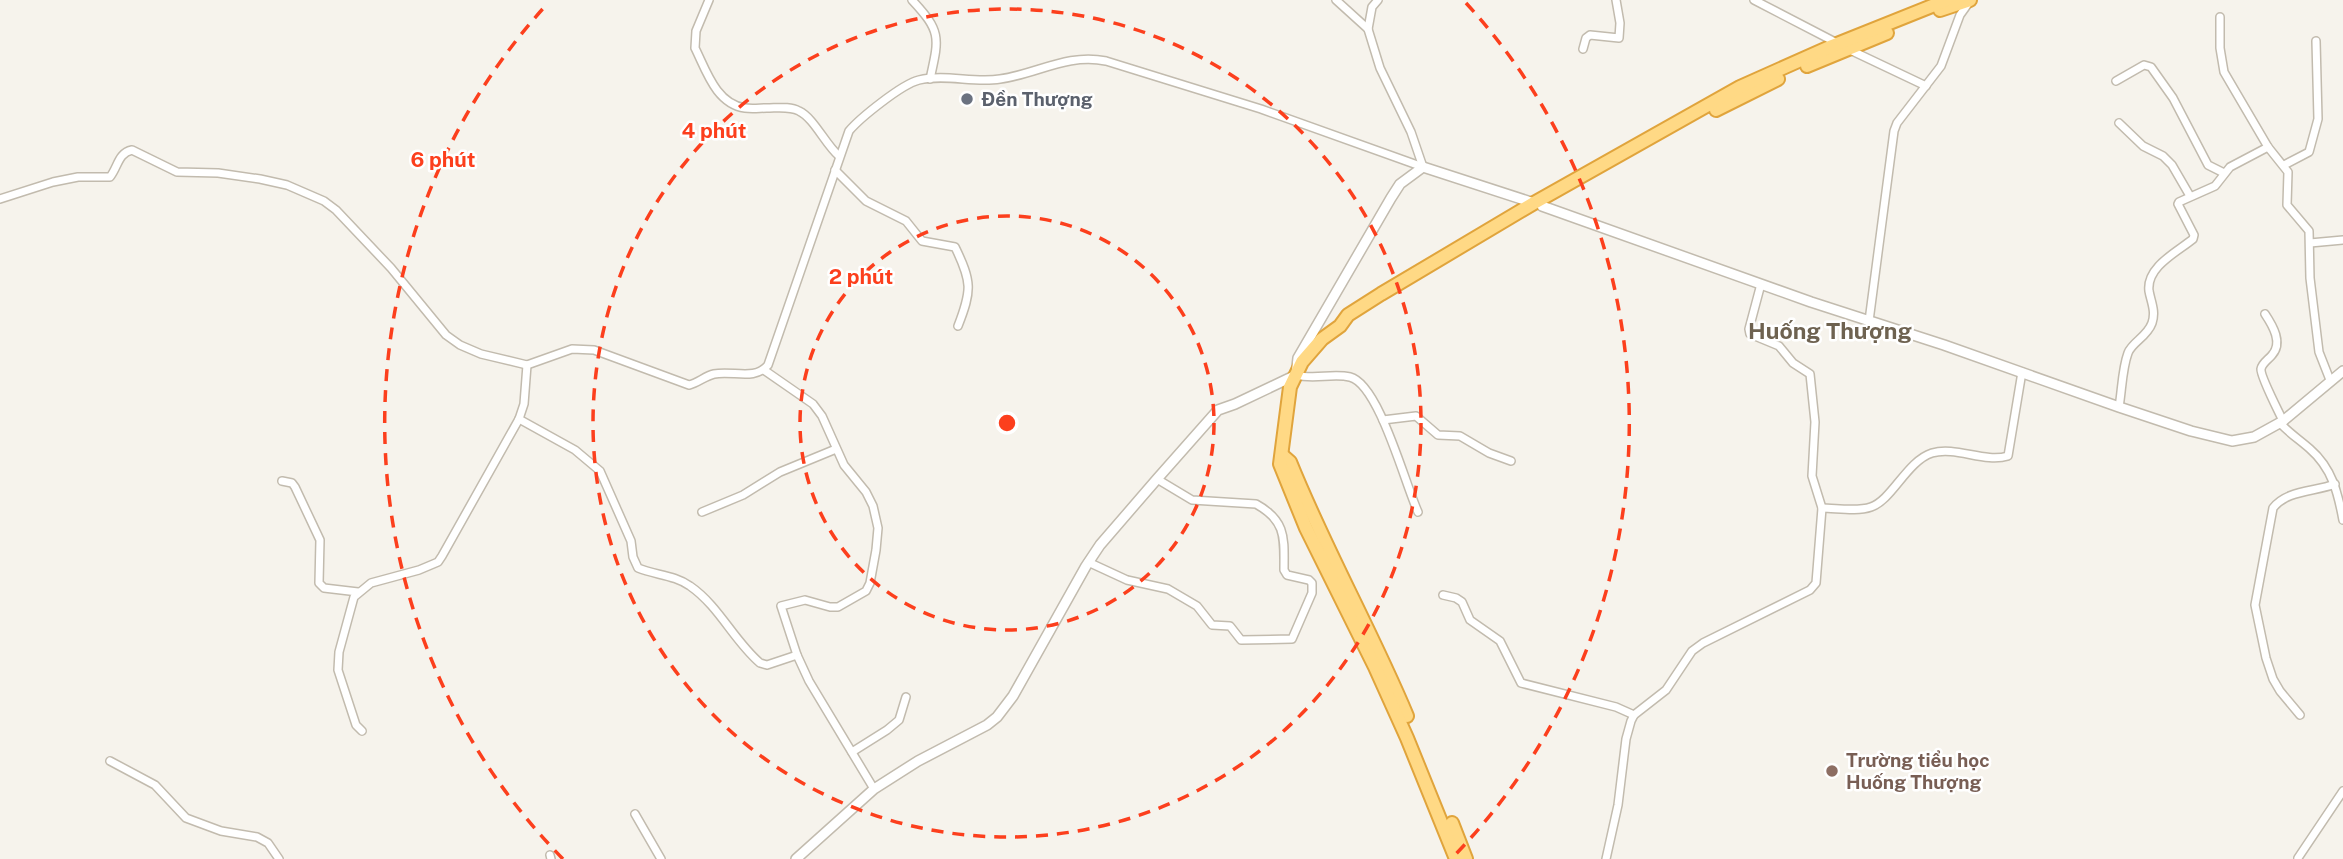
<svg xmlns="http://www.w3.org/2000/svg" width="2343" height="859" font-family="'Public Sans',sans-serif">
  <rect width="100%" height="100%" fill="#f6f3ec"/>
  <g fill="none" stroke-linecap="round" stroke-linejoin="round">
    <g stroke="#c2bbae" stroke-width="10">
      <g id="minor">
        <path d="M 709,0 L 696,31 L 695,48 C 706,70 716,104 745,108 C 752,109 760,108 767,108 C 777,108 790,106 799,111 C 814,118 825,144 839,156"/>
        <path d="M 912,0 C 942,32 939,38 930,79"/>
        <polyline points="1336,0 1368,29 1380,68 1411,132 1423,167"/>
        <polyline points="1754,0 1837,43"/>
        <polyline points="2220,17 2220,48 2224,72 2268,147 2288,172 2287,205 2309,231 2310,278 2319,352 2330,380"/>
        <polyline points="1368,29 1372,7 1378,0"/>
        <polyline points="1583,49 1586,38 1590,35 1619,38 1620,23 1616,0"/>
        <polyline points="1848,49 1926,86"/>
        <polyline points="2116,81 2144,65 2151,67 2173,98 2208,165 2224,173"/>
        <polyline points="2119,123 2143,146 2163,156 2172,165 2190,196"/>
        <polyline points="2284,165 2309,152 2318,119 2316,41"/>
        <path d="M 835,170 L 866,201 L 906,221 L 922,241 L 955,247 C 972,282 972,290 958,326"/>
        <path d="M 0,199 L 53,182 L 78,177 L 110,177 C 118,167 118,153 132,150 L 177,172 L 218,173 L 260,179 L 287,185 L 324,201 L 336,210 L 391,268 L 446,335 L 460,345 L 481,354 L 527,365 L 572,349 L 594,350 L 689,385 C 698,383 705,376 714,374 C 732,370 755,381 768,365 L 849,131 C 860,118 902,84 919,80 C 945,74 974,83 1000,79 C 1037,74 1067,53 1106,61 L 1261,109 L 1423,167"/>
        <polyline points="2310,243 2343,240"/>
        <path d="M 2265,314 C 2273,326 2283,343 2272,355 C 2269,359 2262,363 2261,369 C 2260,376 2279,412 2283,421"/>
        <polyline points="1869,321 1894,131 1897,123 1941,66 1960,15 1970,1"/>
        <polyline points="764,370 813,404 822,416 844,465 866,492 873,506 878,528 876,550 870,583 866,591 838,607 830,607 805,600 781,606 797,655 809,681 874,789"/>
        <path d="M 1296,375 C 1314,380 1332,373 1350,377 C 1379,384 1405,484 1418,512"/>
        <path d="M 2119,407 C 2122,390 2122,369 2128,353 C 2132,342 2147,337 2152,323 C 2156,311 2151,302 2149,291 C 2146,267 2177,252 2193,239 L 2194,235 L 2178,204 L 2179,202 L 2215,186 L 2230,167 L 2268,147"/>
        <path d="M 519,419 L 575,450 L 600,471 L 631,541 L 633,557 L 638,568 C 655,575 675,575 690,586 C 719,606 734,641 760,663 L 767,665 L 797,655"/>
        <polyline points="1383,420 1416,416 1438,435 1460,436 1489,453 1511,461"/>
        <path d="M 2280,423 C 2289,433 2300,440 2310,449 C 2332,468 2338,493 2343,520"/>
        <polyline points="282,481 292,483 295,487 320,540 319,583 324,588 358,592"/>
        <path d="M 1822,508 C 1836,508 1857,512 1871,507 C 1892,500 1907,461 1932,453 C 1956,446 1984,463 2008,456 L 2022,372"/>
        <polyline points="702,512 743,495 780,472 836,449"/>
        <path d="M 1088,562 L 1127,580 L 1168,589 L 1197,606 L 1212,625 L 1230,626 L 1241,640 L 1292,639 L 1312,593 L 1312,583 L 1309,580 L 1287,575 L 1284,570 C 1284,539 1287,521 1256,504 L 1192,500 L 1157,479"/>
        <polyline points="1443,595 1456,598 1462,602 1470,620 1500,641 1521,683 1616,707 1634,715"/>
        <path d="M 2300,715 L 2280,691 L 2273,679 L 2266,658 L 2255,605 L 2273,508 C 2287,490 2314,492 2335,484"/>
        <polyline points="362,731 356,725 338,670 339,652 354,597 371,583 419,570 438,562 442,556 519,419 524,404 527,365"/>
        <polyline points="852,752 887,730 899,720 906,697"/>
        <polyline points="110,761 155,785 186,818 221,831 257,837 268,843 279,859"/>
        <polyline points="635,814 661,859"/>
        <polyline points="550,855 551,859"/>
        <polyline points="2298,858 2343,791"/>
        <polyline points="1606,859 1618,805 1626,739 1631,721 1634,715 1666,690 1692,651 1703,643 1810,590 1816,583 1822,508 1812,476 1815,422 1810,374 1793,363 1779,346 1750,334 1749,329 1761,284"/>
      </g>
    </g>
    <g stroke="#c2bbae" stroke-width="12">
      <g id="tertiary">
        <polyline points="1542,206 1811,302 1944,345 2119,407 2191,431 2232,441 2254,437 2283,421 2343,371"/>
        <polyline points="796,859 874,789 918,761 987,725 997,717 1013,696 1086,566 1100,545 1157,479 1218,410 1235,404 1296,375 1298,358 1391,198 1400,184 1423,167 1534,203"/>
      </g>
    </g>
    <g stroke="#e0a43c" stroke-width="16">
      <g id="trunk">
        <polyline points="1940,10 1970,0"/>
        <polyline points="1807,66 1887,33"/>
        <polyline points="1716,110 1778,79"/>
        <path d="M 1282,455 L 1290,462 C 1325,549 1371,630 1407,716"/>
        <polyline points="1452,823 1466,859"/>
        <polyline points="1456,859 1407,738 1375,667 1306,528 1280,464 1290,387 1302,362 1322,339 1340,326 1348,315 1381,294 1534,203 1740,87 1832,46 1947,0"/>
      </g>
    </g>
    <use href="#minor" stroke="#fff" stroke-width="7"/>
    <use href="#tertiary" stroke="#fff" stroke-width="9"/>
    <use href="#trunk" stroke="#ffd985" stroke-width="12"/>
  </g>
  <g fill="none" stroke="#fc3f1d" stroke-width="3.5" stroke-dasharray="12 9">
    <circle cx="1007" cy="423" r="207"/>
    <circle cx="1007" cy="423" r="414"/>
    <path d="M563 859A622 622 0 0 1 548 3M1466 3A622 622 0 0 1 1451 859"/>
  </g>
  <circle fill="#6b7280" stroke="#fff" stroke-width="2.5" cx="967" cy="99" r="7"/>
  <circle fill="#8d6e63" stroke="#fff" stroke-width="2.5" cx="1832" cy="771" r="7"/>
  <g text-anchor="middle" stroke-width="5" stroke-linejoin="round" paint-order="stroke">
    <g font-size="19" font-weight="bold" fill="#5b616d" stroke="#fff" text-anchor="start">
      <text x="981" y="106">Đền Thượng</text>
    </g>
    <g font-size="19" font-weight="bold" fill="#785e54" stroke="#fff" text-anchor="start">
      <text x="1846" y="767">Trường tiểu học<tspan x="1846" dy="22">Huống Thượng</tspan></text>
    </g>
    <g font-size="23" font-weight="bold" fill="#6e6250" stroke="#fff">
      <text x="1830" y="339">Huống Thượng</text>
    </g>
  </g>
  <circle cx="1007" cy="423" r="10" fill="#fc3f1d" stroke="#fff" stroke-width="3.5"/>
  <g font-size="21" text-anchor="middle" font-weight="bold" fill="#fc3f1d" stroke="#fff" stroke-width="5" stroke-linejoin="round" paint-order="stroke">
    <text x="714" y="138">4 phút</text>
    <text x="443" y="167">6 phút</text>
    <text x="861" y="284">2 phút</text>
  </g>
</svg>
